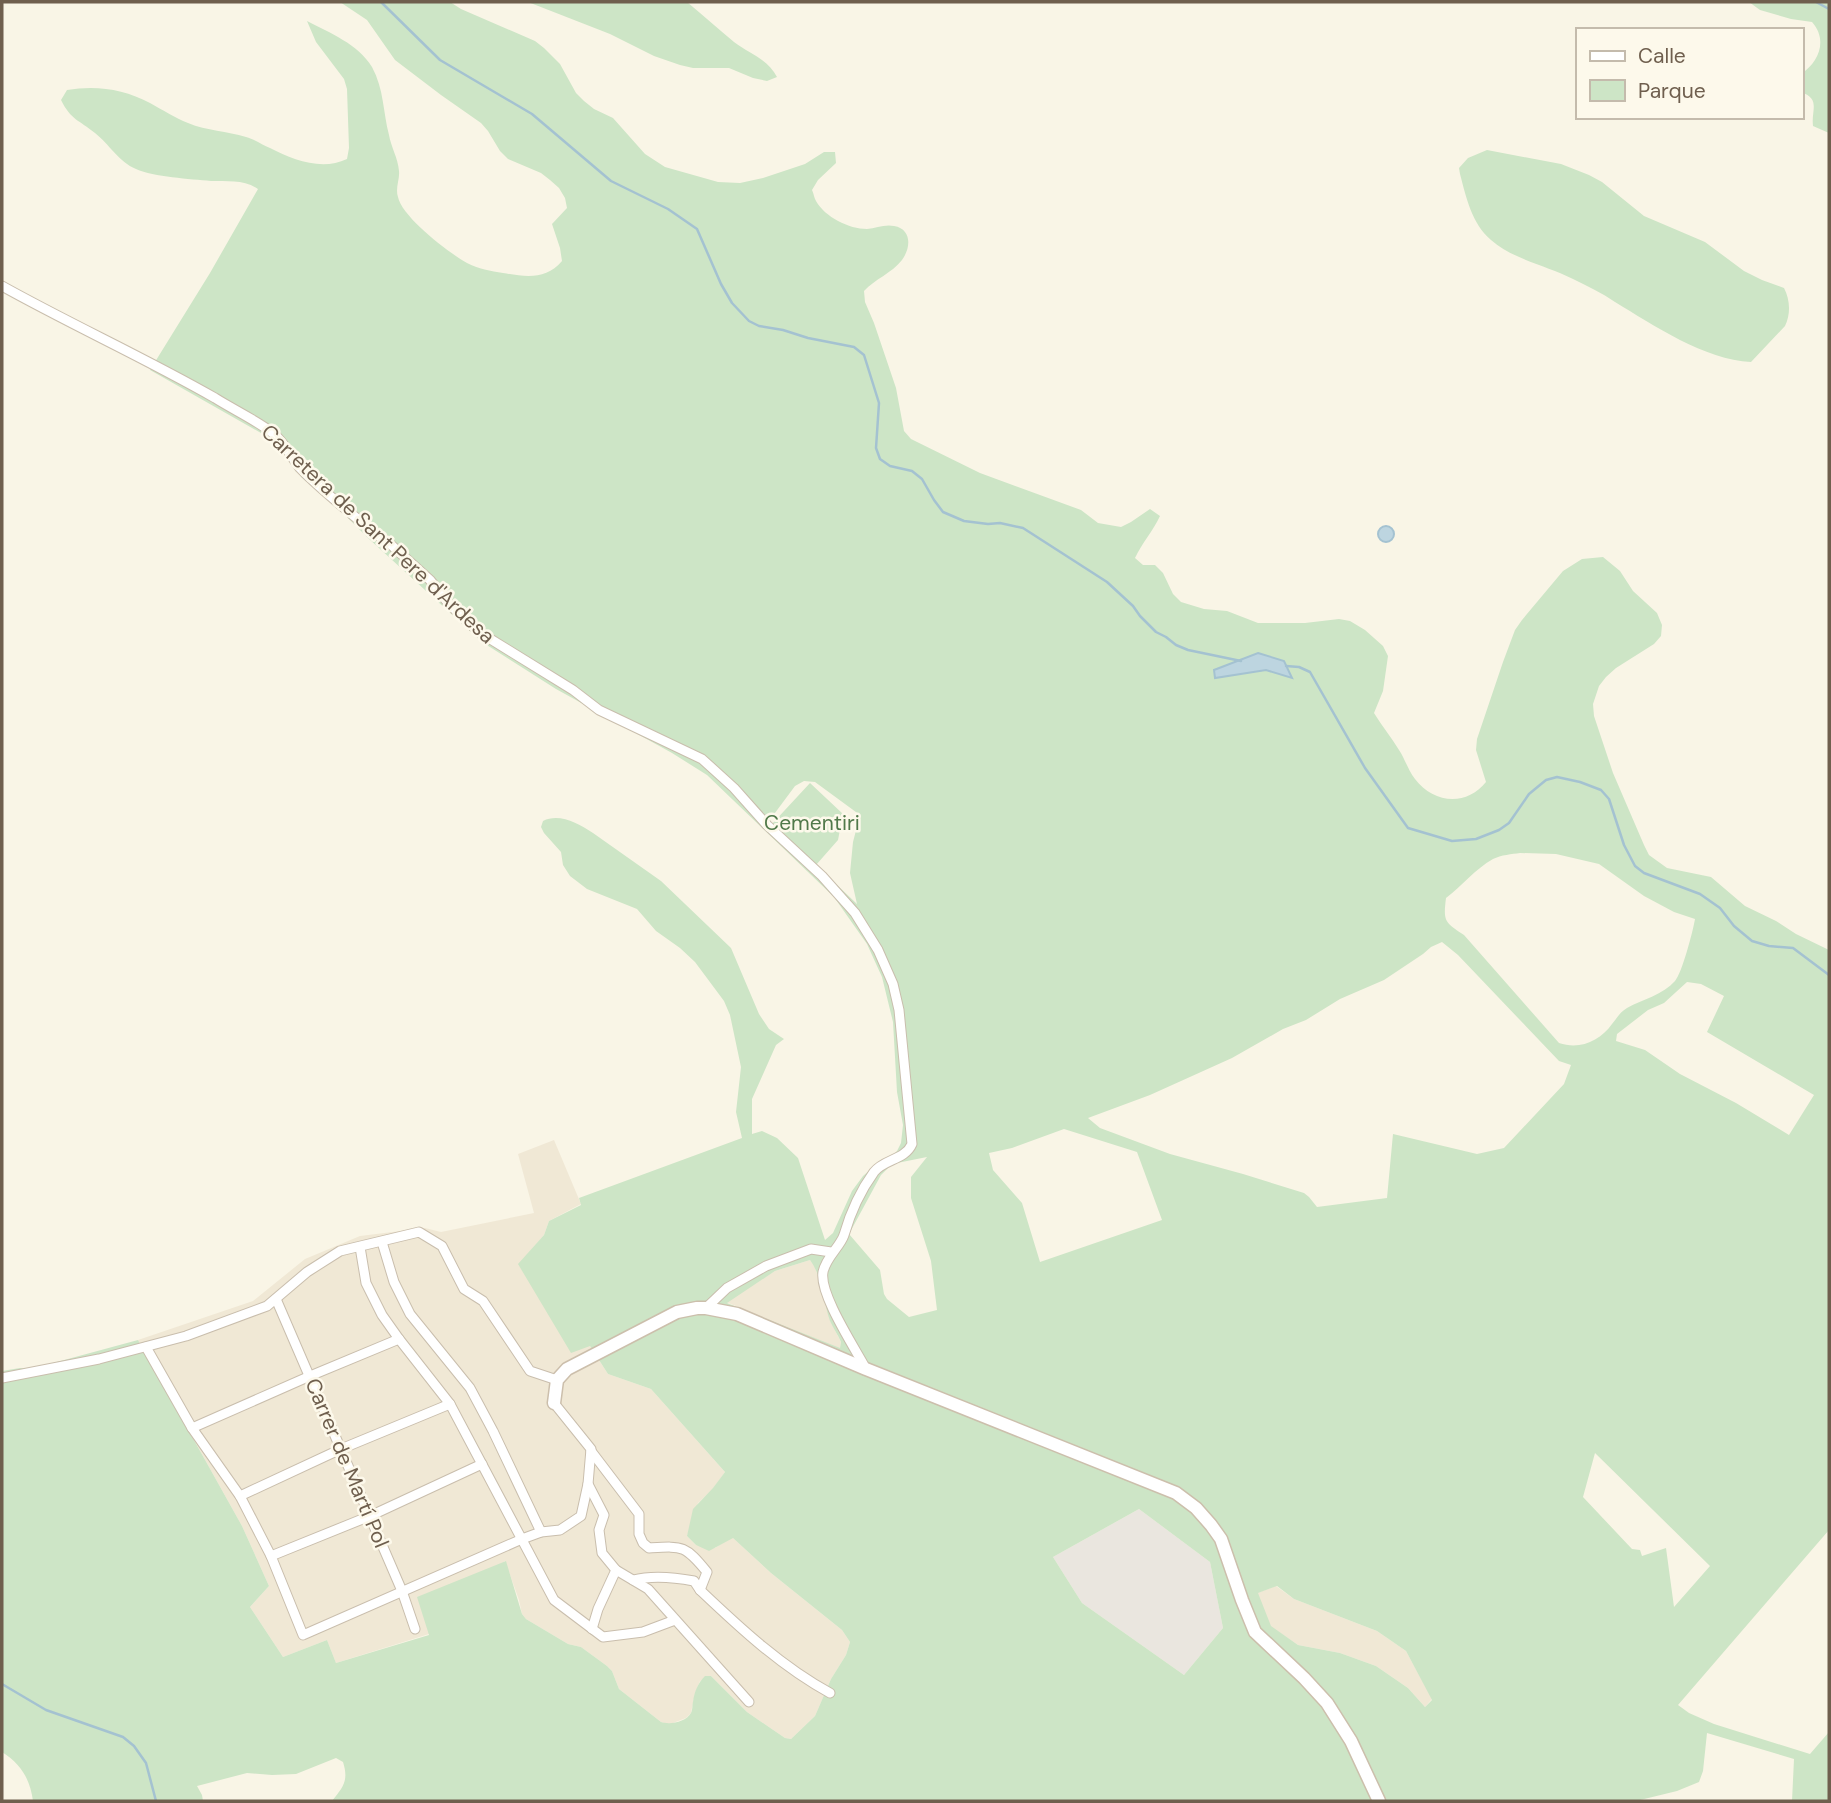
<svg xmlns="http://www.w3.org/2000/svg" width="1831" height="1803" font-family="'DM Sans',sans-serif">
  <rect width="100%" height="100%" fill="#f9f5e6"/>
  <g fill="#f0e8d5">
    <polygon points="554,1140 581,1204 549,1221 544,1235 519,1264 590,1346 608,1374 651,1389 725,1472 713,1489 698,1503 687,1536 696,1545 715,1548 732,1537 771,1573 842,1630 850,1642 846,1655 831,1679 815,1716 791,1739 785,1738 747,1712 711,1676 700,1681 695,1693 691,1713 686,1718 673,1723 667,1724 661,1722 619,1689 612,1671 607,1666 581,1647 568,1644 526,1619 522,1614 519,1600 505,1561 429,1634 336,1663 327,1640 283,1657 250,1607 269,1586 242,1526 138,1340 253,1301 305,1259 360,1236 425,1228 441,1232 534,1213 518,1154"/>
    <polygon points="810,1260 815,1267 818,1277 831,1323 841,1342 840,1349 726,1302 775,1271"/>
    <polygon points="1276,1586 1294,1599 1377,1631 1406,1651 1432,1699 1425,1707 1408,1688 1376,1666 1340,1653 1298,1645 1270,1626 1257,1593"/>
  </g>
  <polygon fill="#eae6df" points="1139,1509 1210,1562 1223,1628 1184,1675 1082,1603 1053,1557"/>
  <g fill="#cde5c6" fill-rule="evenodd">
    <path d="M 340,2 L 450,2 L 461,9 L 535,41 L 544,48 L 560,64 L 576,93 L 584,101 L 594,109 L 613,118 L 645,154 L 665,167 L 718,182 L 740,183 L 763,178 L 805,164 L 824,152 L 835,152 L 836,163 L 818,180 L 812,190 C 814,194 814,198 816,201 C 825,217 849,229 867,229 C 876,228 885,224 894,226 C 912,229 911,248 902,260 C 892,273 875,279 864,291 L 865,302 L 874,323 L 896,388 L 904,431 L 911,439 L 980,473 L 1081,510 L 1098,523 L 1121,527 L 1131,522 L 1150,509 L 1160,516 C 1153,531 1142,543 1135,558 L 1143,565 L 1155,565 L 1163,573 L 1173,594 L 1181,602 L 1204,609 L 1227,611 L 1258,623 L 1305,623 L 1339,619 L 1350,621 L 1365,630 L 1383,646 L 1388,656 L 1383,691 L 1374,713 C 1382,726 1391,737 1399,750 C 1405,759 1408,770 1415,779 C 1433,803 1466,807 1486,782 L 1476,750 L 1477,739 L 1503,662 L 1515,630 L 1522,620 L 1563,571 L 1582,559 L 1603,557 L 1620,571 L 1633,591 L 1657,613 L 1662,625 L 1661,636 L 1654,644 L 1616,668 L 1606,677 L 1599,686 L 1593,704 L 1594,716 L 1613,773 L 1644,845 L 1649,855 L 1667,868 L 1711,877 L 1745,906 L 1776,921 L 1796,934 L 1829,950 L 1829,1530 L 1678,1705 L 1689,1713 L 1714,1724 L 1810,1754 L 1829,1732 L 1829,1801 L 1792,1801 L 1794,1759 L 1707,1733 L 1703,1771 L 1699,1782 L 1677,1791 L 1636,1801 L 332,1801 C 343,1787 349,1781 343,1762 L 336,1758 L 296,1774 L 272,1775 L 247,1773 L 197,1786 L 202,1795 L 203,1801 L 33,1801 C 30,1779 21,1764 2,1752 L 2,1371 L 20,1368 L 31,1369 L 138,1340 L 242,1526 L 269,1586 L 250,1607 L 283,1657 L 327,1640 L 336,1663 L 429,1635 L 417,1597 L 506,1561 L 522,1614 L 526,1619 L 568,1644 L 581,1647 L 607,1666 L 612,1671 L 619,1689 L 661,1722 C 670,1725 686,1722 691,1713 C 693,1709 692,1705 693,1702 C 694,1692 698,1683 705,1676 L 711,1676 L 747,1712 L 785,1738 L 791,1739 L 815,1716 L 831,1679 L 846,1655 L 850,1642 L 842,1630 L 771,1573 L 733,1538 L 709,1551 L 696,1545 L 687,1536 L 693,1509 L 713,1488 L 725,1472 L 651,1389 L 608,1374 L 590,1346 L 571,1353 L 518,1264 L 544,1235 L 549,1221 L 581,1205 L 579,1198 L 742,1138 L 736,1112 L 741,1067 L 730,1015 L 724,1001 L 695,962 L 680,948 L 656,931 L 637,909 L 587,889 L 570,876 L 563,865 L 561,852 L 544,833 L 541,827 L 543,821 C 559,813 578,823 593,833 L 661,881 L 731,948 L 759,1014 L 769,1029 L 784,1039 L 776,1045 L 752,1099 L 752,1134 L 762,1131 L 777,1138 L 798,1158 L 825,1240 L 833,1233 L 852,1191 L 863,1176 L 871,1169 L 890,1158 L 897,1151 L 901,1143 L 903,1125 L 897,1092 L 893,1022 L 882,977 L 867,944 L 834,897 L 707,775 L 672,753 L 556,689 L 482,642 L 368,538 L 335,505 L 301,477 L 282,445 L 150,370 L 210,273 L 258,189 C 244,179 227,182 211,181 C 190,179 154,177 136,169 C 119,162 109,144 95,133 C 79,120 71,120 61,100 L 67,90 C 96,85 124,89 150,103 C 163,110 175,118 188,123 C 207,131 227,131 246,137 C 254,139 262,145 270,148 C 293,160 322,171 347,159 L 349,148 L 347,89 L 344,79 L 316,42 L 307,21 C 330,33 358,44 372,67 C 384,89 383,112 389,135 C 391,147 398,158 399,171 C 400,179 395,188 398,197 C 402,217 449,253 467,263 C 478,269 491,271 503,273 C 526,277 546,280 562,261 L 560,248 L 552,224 L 567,208 L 565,198 L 559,188 L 550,180 L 541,173 L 508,159 L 500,151 L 488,131 L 481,123 L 441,95 L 395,60 L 367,20 ZM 1258,653 L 1291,678 L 1266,670 L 1216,678 L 1214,670 ZM 804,781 L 815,782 L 860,815 L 853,842 L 850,873 L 857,904 L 816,865 L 838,840 L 843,814 L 810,783 L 772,824 L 769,821 L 795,786 ZM 1520,853 L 1556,854 L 1599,864 L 1644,896 L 1674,912 L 1695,919 C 1693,931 1682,973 1675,981 C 1663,995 1643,999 1627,1008 C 1620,1012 1617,1018 1612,1024 C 1600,1041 1580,1050 1559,1043 L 1464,935 C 1445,922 1443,922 1446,898 C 1462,886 1475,869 1493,859 C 1501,855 1512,854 1520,853 ZM 1442,942 L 1458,955 L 1559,1061 L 1571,1065 L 1564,1084 L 1504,1148 L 1477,1154 L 1393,1134 L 1387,1198 L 1317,1207 L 1309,1197 L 1304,1193 L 1243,1174 L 1170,1154 L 1100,1128 L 1088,1118 L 1150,1095 L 1232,1058 L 1283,1029 L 1306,1020 L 1340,999 L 1384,980 L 1423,954 L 1431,947 ZM 1687,982 L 1701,984 L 1724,996 L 1707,1032 L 1814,1095 L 1789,1135 L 1736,1103 L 1680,1074 L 1645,1050 L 1616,1041 L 1617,1034 L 1648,1010 L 1664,1003 ZM 1064,1129 L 1137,1152 L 1162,1220 L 1040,1262 L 1022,1203 L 993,1170 L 989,1153 L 1012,1148 ZM 927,1157 L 911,1177 L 911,1198 L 931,1261 L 937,1310 L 909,1317 L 887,1299 L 884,1294 L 880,1270 L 849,1234 L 881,1175 L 892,1164 ZM 810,1260 C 823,1278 823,1301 830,1321 C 833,1328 838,1335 841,1342 L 840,1348 L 727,1303 L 775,1271 ZM 1595,1453 L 1710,1566 L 1674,1607 L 1666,1548 L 1642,1556 L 1640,1550 L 1632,1549 L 1583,1497 ZM 1139,1509 L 1210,1562 L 1223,1628 L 1184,1675 L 1082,1603 L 1053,1557 ZM 1277,1586 L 1294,1599 L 1377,1631 L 1406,1651 L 1432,1700 L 1425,1707 L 1408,1688 L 1376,1666 L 1340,1653 L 1298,1645 L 1271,1626 L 1258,1593 Z"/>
    <path d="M 528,2 L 687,2 C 703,15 718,29 734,42 C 750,54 768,59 777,77 L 767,81 L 753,78 L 729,68 L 693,68 L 680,65 L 654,56 L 610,34 Z"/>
    <path d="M 1749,2 L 1829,2 L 1829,133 L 1813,126 C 1811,110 1821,99 1801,92 L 1801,74 C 1819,62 1828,40 1812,22 L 1791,19 L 1760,10 Z"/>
    <path d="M 1487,150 L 1561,164 L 1589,175 L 1602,182 L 1644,216 L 1705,242 L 1744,271 L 1762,280 L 1784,288 C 1790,299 1791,314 1785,326 L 1751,362 C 1705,360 1653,325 1615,302 C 1602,293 1587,286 1573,279 C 1546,265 1514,260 1491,240 C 1472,224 1466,197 1460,174 L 1459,168 L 1468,158 Z"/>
  </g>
  <g fill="#bdd5e0" stroke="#a4c2d1" stroke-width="2">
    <circle cx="1386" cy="534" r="8"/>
    <polygon points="1258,653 1284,661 1292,678 1266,670 1215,678 1214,670"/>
  </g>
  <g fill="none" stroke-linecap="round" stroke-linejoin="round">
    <g stroke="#a4c2d1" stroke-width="2.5">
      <polyline points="381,2 440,60 532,114 611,181 668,209 697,229 721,284 732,303 749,321 759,326 783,330 808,338 854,347 864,355 879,403 876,448 880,459 890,466 912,471 922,479 934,500 943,512 964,521 988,524 1000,523 1023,528 1107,582 1133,606 1140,616 1156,632 1166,637 1176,645 1188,650 1241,661"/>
      <polyline points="1816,2 1829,9"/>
      <polyline points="1286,666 1299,667 1310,672 1365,768 1408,828 1452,841 1476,839 1499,830 1509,823 1529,794 1546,780 1557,777 1580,782 1601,790 1609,799 1624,845 1635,866 1644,873 1700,894 1720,908 1734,926 1752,941 1769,946 1793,948 1829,975"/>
      <polyline points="2,1684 46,1710 123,1737 134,1746 146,1763 156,1801"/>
    </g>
    <g stroke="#c9bead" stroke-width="11">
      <g id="street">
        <path d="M 2,286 C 72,325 145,358 215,398 C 234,410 256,420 274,434 C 285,443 291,457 300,468 C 323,492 351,513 377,535 L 389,543 L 430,580 L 449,604 L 479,632 L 573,690 L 599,710 L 702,759 L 734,788 L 767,825 L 822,876 L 855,913 L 878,950 L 893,984 L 899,1010 L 912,1144 C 905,1160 884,1159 874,1172 C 861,1190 850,1214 844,1235 C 840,1247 826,1257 823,1272 C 819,1294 855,1348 866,1369"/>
        <polyline points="382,1242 394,1282 410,1314 470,1388 493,1431 541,1532"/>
        <polyline points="360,1247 366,1283 382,1315 399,1339 450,1404 554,1600 603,1637 643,1632 675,1620"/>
        <polyline points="276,1299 402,1591 415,1629"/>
        <polyline points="706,1308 727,1288 766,1266 811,1249 831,1252"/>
        <polyline points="146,1347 192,1428 240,1496 271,1556 303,1635 522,1539 541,1532 560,1530 581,1516 588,1484 591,1449 554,1403"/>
        <polyline points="2,1378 99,1359 186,1336 267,1306 307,1272 340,1251 419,1232 442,1246 464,1289 483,1301 530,1371 557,1380"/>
        <polyline points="192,1428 310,1376 399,1339"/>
        <path d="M 591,1451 L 639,1514 L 639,1534 L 643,1543 L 649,1548 C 683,1546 685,1545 707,1572 L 700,1590"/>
        <polyline points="588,1484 604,1515 599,1530 602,1553 616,1570 648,1589 749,1702"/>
        <polyline points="240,1496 341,1449 450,1404"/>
        <polyline points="271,1556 370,1516 482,1464"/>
        <path d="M 633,1580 C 653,1575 673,1577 694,1581 L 700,1590 C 740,1628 782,1667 830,1693"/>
        <polyline points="592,1629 598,1609 616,1570"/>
      </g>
    </g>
    <g stroke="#ccbfac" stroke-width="15">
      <polyline id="secondary" points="554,1403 557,1380 567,1369 677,1312 697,1308 706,1308 737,1314 866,1369 1176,1493 1196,1508 1211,1525 1221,1539 1242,1600 1255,1632 1304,1678 1327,1703 1351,1741 1379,1801"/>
    </g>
    <use href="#street" stroke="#fff" stroke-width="9"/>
    <use href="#secondary" stroke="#fff" stroke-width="12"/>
  </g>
  <g text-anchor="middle" stroke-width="5" stroke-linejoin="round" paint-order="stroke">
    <g font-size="21" fill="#6f5f4e" stroke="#fdf9eb">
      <text transform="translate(378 534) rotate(43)" y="7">Carretera de Sant Pere d'Ardesa</text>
      <text transform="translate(347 1463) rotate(67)" y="7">Carrer de Martí Pol</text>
    </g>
    <g font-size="21" fill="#51794a" stroke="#fdf9eb">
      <text x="812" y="830">Cementiri</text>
    </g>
  </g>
  <rect width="1831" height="1803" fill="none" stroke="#6f5f4e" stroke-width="7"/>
  <rect x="1576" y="28" width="228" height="91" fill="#fdf9eb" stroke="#c4bbac" stroke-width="2"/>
  <rect x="1590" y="51" width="35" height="10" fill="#ffffff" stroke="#c4bbac" stroke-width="2"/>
  <text x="1638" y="63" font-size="21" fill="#6f5f4e">Calle</text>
  <rect x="1590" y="80" width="35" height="21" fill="#cde5c6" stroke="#c4bbac" stroke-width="2"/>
  <text x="1638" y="98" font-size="21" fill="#6f5f4e">Parque</text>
</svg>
